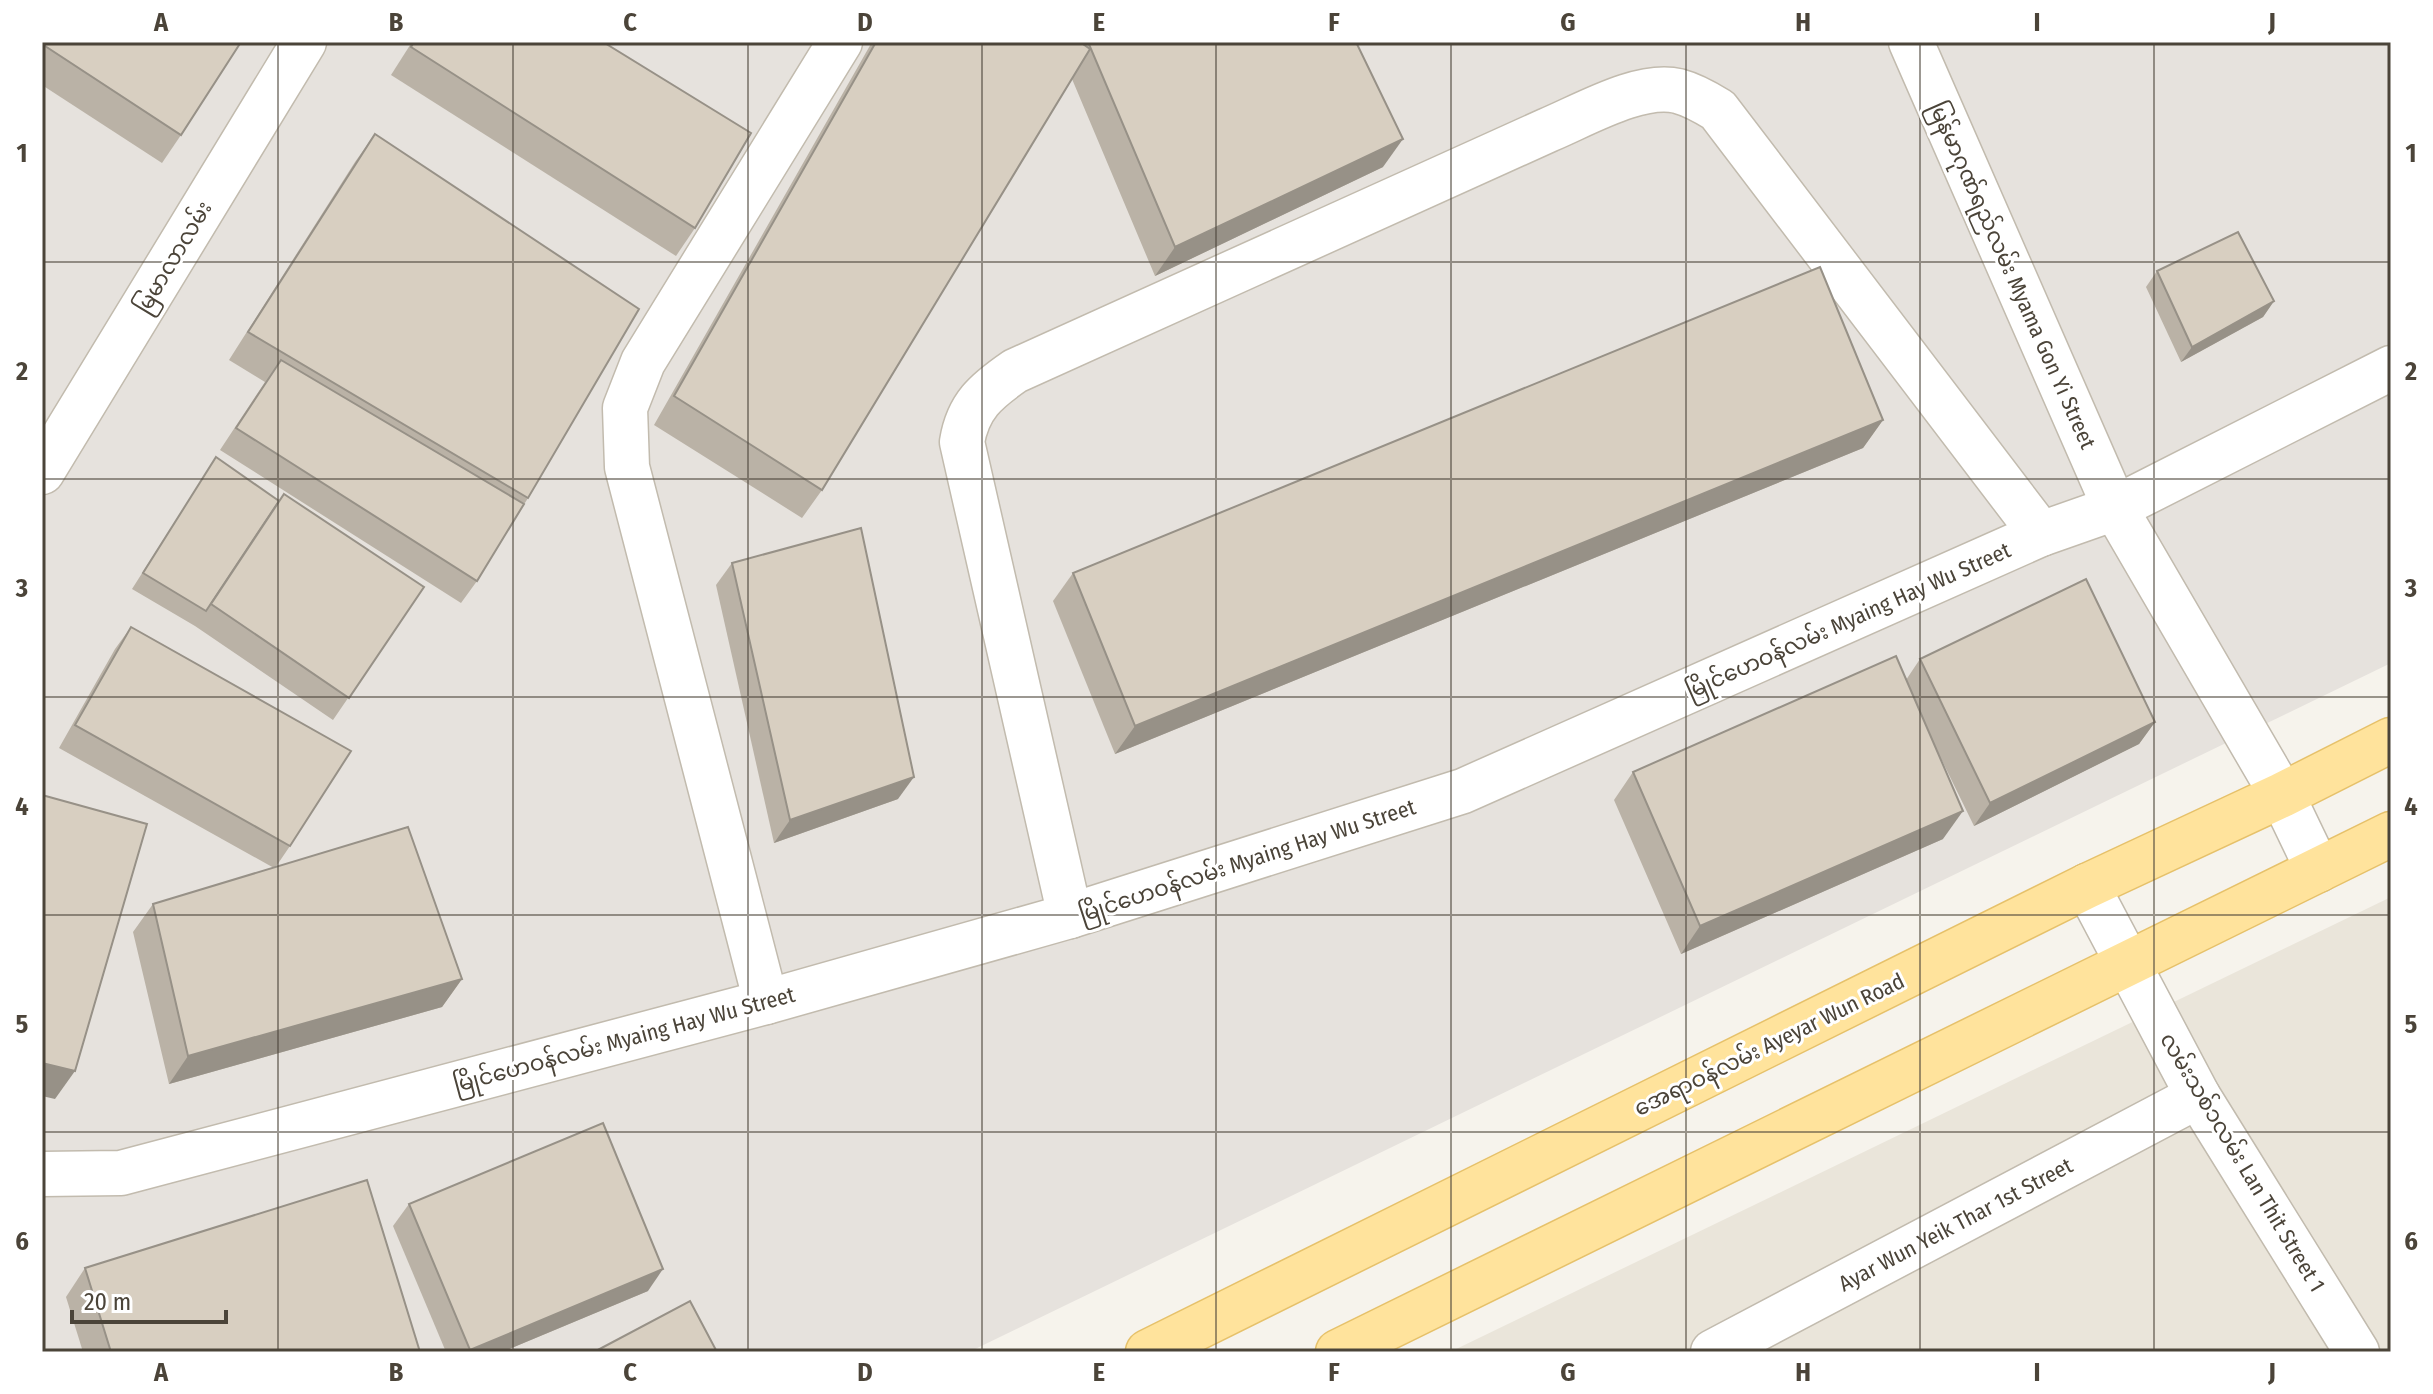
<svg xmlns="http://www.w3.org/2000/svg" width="2433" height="1394" font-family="'Fira Sans Condensed','Noto Sans Myanmar',sans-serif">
  <rect width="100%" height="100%" fill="#f6f3ec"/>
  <polygon fill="#eae5da" points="2391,897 2391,1352 1450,1352"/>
  <polygon fill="#e6e2dd" points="42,42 2391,42 2391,663 969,1352 42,1352"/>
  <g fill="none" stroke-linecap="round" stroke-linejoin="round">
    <g stroke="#c2bbae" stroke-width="47">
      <g id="minor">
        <polyline points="1911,42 2115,508 2282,795 2318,870"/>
        <polyline points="42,472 304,42"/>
        <polyline points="2087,886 2198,1096 2357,1352"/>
        <path d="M 1070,916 L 962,442 C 968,406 986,391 1015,371 L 1548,130 C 1584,115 1640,82 1678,91 C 1693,95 1705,102 1718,110 L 2041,534"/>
        <polyline points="766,1002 627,467 625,408 643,362 840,42"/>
        <polyline points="42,1174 121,1173 766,1002 1070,916 1463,791 2041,534 2115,508 2391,368"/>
        <path id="s1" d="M 1713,1352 L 2198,1096"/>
      </g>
    </g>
    <g stroke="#e6c16a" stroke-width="47">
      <g id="major">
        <polyline points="1148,1352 2087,886 2282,795 2391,740"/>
        <polyline points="1338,1352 2391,834"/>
      </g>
    </g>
    <use href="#minor" stroke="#fff" stroke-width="44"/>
    <use href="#major" stroke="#ffe39c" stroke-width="44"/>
  </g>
  <g fill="#bab2a6">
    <polygon points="42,42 181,135 162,163 42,85"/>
    <polygon points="412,42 603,42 695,228 676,256 391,75"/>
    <polygon points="872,42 1356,42 1383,167 1155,276 1072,79 822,490 802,518 654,425"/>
    <polygon points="375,134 528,498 477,581 461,603 220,450 265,382 229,360 355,162"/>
    <polygon points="2157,271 2274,301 2263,317 2181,362 2146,287"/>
    <polygon points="1883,420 1863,448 1115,754 1053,601 1073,573"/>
    <polygon points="216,457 279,501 424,587 333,720 195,626 132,589"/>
    <polygon points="732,563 898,799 774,843 716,585"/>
    <polygon points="131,627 290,846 275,868 462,979 442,1007 169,1084 133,932 153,904 274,868 59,748 115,649"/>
    <polygon points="1920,659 2155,722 2139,744 1974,826 1929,734 1943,839 1681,954 1614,800 1633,772 1906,680"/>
    <polygon points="409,1204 648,1291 502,1352 446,1352 393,1226"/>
    <polygon points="85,1268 420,1352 83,1352 66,1297"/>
  </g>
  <g fill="#979187">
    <polygon points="1403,139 1383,167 1155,276 1175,247"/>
    <polygon points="2274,301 2263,317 2181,362 2192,347"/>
    <polygon points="1883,420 1863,448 1115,754 1135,726"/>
    <polygon points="2155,722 2139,744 1974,826 1990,803"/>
    <polygon points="914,777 898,799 774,843 790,820"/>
    <polygon points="1963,811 1943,839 1681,954 1700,926"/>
    <polygon points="462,979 442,1007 169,1084 188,1056"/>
    <polygon points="42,1063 75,1071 55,1099 42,1096"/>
    <polygon points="663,1269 648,1291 502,1352 468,1352 470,1350"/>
  </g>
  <g fill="#d8cfc1" stroke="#979187" stroke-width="2">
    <polygon points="42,42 241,42 181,135 42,44"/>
    <polygon points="414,42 603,42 751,133 695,228 411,47"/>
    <polygon points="876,42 1080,42 1090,49 822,490 674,396"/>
    <polygon points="1088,42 1356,42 1403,139 1175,247"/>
    <polygon points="375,134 639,309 528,498 248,332"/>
    <polygon points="2238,232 2274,301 2192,347 2157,271"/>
    <polygon points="1820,267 1883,420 1135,726 1073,573"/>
    <polygon points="281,360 524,504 477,581 236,428"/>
    <polygon points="216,457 279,501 206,611 143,573"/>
    <polygon points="284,494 424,587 349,698 211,604"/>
    <polygon points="861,528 914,777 790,820 732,563"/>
    <polygon points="2086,579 2155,722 1990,803 1920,659"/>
    <polygon points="131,627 351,751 290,846 75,725"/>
    <polygon points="1896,656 1963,811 1700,926 1633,772"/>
    <polygon points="42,795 147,824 75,1071 42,1063"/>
    <polygon points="408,827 462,979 188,1056 153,904"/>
    <polygon points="603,1123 663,1269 470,1350 409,1204"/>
    <polygon points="367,1180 420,1352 111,1352 85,1268"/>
    <polygon points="690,1301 717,1352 594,1352"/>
  </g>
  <path fill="none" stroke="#4b4439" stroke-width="2" stroke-opacity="0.55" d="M 278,42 L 278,1352M 513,42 L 513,1352M 748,42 L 748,1352M 982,42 L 982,1352M 1216,42 L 1216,1352M 1451,42 L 1451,1352M 1686,42 L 1686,1352M 1920,42 L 1920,1352M 2154,42 L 2154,1352M 42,262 L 2391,262M 42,479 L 2391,479M 42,697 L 2391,697M 42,915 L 2391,915M 42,1132 L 2391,1132"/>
  <g text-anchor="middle" stroke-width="6" stroke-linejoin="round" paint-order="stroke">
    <g font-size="22" fill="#4b4439" stroke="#fff">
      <text transform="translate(173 257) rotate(-59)" y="8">မြမာလာလမ်း</text>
      <text transform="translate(2013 275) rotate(66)" y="8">မြန်မာဂုဏ်ရည်လမ်း Myama Gon Yi Street</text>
      <text transform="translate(1848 620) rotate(-24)" y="8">မြိုင်ဟေဝန်လမ်း Myaing Hay Wu Street</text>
      <text transform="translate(1247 860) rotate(-18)" y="8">မြိုင်ဟေဝန်လမ်း Myaing Hay Wu Street</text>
      <text transform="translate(624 1039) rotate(-15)" y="8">မြိုင်ဟေဝန်လမ်း Myaing Hay Wu Street</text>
      <text transform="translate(1769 1044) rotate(-26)" y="8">အေရာဝန်လမ်း Ayeyar Wun Road</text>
      <text transform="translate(2243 1162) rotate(59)" y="8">လမ်းသစ်၁လမ်း Lan Thit Street 1</text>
      <text dy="8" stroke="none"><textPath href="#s1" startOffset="274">Ayar Wun Yeik Thar 1st Street</textPath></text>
    </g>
  </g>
  <rect width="2433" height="1394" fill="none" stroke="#ffffff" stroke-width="88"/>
  <path d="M72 1310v12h154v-12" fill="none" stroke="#4b4439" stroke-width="4"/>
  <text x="84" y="1310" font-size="24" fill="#4b4439" stroke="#ffffff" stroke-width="6" paint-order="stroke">20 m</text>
  <rect x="44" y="44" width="2345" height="1306" fill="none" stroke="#4b4439" stroke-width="3"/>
  <g font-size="26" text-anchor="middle" font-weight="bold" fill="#4b4439">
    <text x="161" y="31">A</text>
    <text x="396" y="31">B</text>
    <text x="630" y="31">C</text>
    <text x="865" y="31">D</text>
    <text x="1099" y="31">E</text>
    <text x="1334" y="31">F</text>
    <text x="1568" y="31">G</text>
    <text x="1803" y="31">H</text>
    <text x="2037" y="31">I</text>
    <text x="2272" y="31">J</text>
    <text x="22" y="162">1</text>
    <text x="2411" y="162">1</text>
    <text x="22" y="380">2</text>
    <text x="2411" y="380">2</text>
    <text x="22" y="597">3</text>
    <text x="2411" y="597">3</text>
    <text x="22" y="815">4</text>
    <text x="2411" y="815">4</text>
    <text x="22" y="1033">5</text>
    <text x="2411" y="1033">5</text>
    <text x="22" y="1250">6</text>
    <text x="2411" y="1250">6</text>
    <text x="161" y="1381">A</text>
    <text x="396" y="1381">B</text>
    <text x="630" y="1381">C</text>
    <text x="865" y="1381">D</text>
    <text x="1099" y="1381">E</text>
    <text x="1334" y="1381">F</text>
    <text x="1568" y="1381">G</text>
    <text x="1803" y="1381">H</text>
    <text x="2037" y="1381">I</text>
    <text x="2272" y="1381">J</text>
  </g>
</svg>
